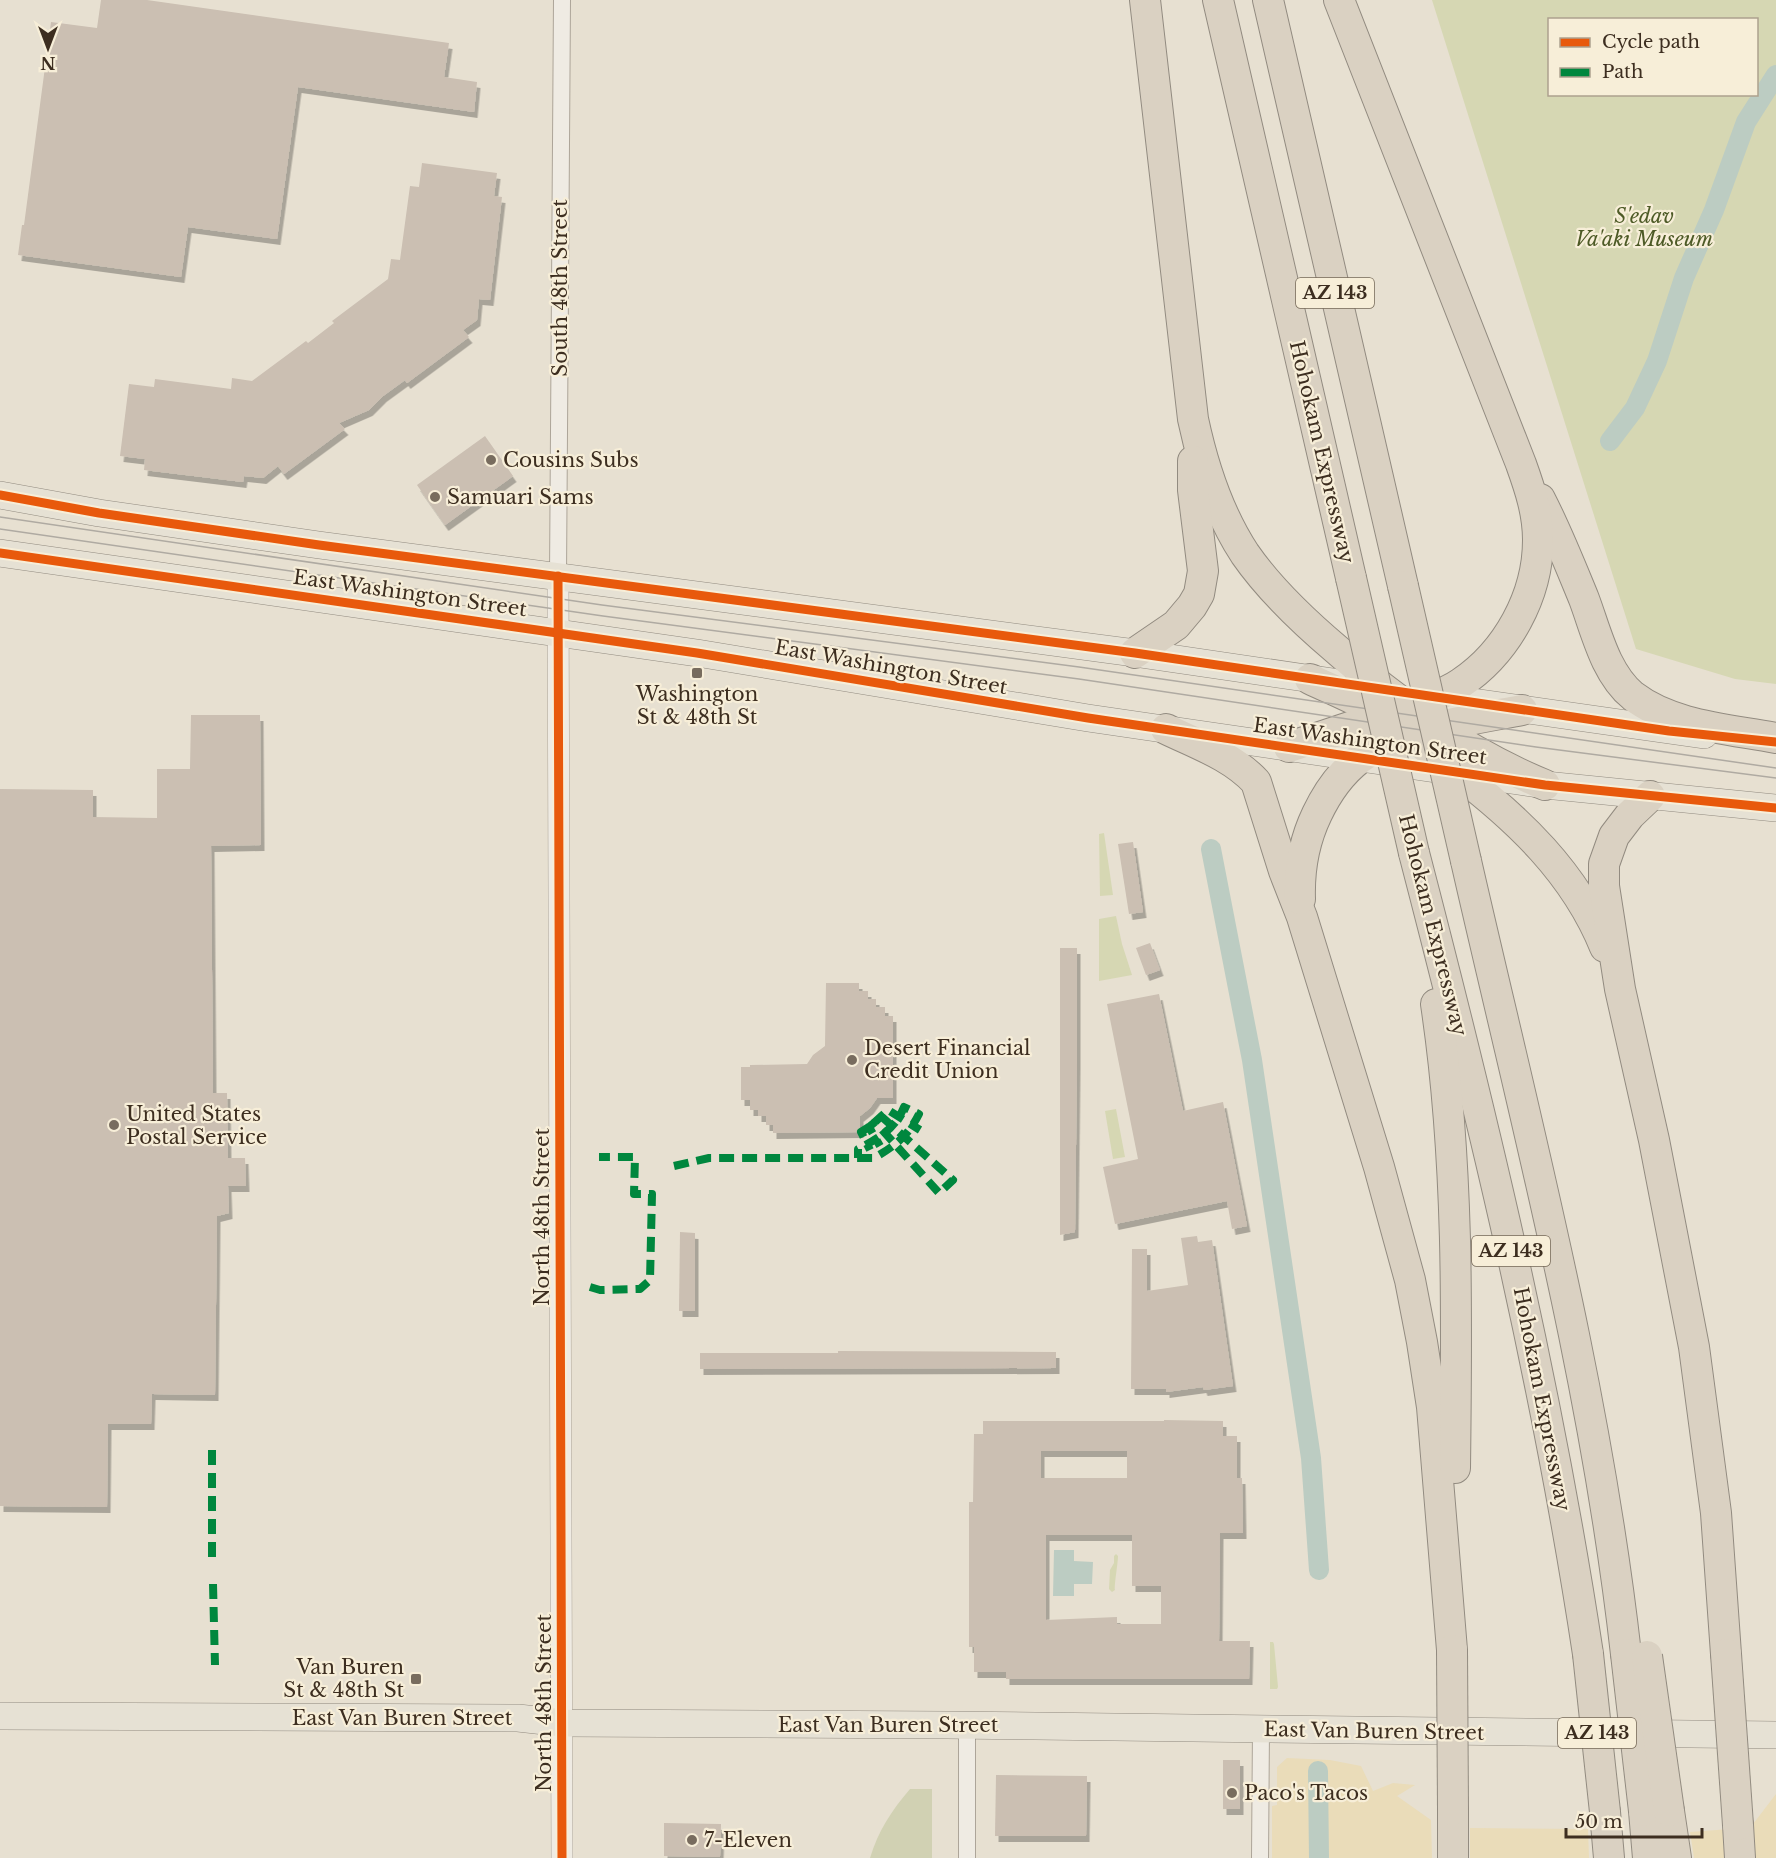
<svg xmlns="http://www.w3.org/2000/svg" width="1776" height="1858" font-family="'Libre Baskerville',serif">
  <defs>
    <filter id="shadow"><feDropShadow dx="3.5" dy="6" stdDeviation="0" flood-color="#0004"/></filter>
  </defs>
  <rect width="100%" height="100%" fill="#e7e0d1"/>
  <g fill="#d6d7b3" fill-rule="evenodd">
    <path d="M 1432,0 L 1776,0 L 1776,684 L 1735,679 L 1636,649 ZM 1550,20 L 1756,20 L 1756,94 L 1550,94 Z"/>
    <polygon points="1104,833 1113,895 1100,896 1099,834"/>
    <polygon points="1116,916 1122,944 1132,975 1099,981 1099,919"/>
    <polygon points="1116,1109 1125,1157 1113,1159 1105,1111"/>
    <path d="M 1116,1554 L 1118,1556 C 1118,1563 1114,1586 1115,1590 L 1112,1592 L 1109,1589 L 1110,1570 L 1114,1563 L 1114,1556 Z"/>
    <polygon points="1270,1642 1273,1642 1274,1644 1278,1687 1277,1689 1270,1689"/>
  </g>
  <g fill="#eadcb9">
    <polygon points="1287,1758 1330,1760 1361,1766 1373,1791 1393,1783 1415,1785 1397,1796 1431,1820 1432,1858 1272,1858 1272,1806 1277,1805 1277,1767"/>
    <polygon points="1776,1794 1776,1858 1752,1858 1750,1828"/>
    <polygon points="1470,1828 1588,1829 1589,1858 1470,1858"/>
    <polygon points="1730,1829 1731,1858 1694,1858 1690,1832"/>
  </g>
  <path fill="#d1d1b3" d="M 910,1789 L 932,1789 L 932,1858 L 870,1858 C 878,1831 892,1810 910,1789 Z"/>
  <polygon fill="#bcccc2" points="1054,1550 1074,1550 1074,1561 1093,1562 1092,1584 1074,1584 1074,1596 1053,1596"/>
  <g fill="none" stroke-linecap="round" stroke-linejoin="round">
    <g stroke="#bcccc2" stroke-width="20">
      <polyline points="1610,441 1635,408 1657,361 1684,278 1714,210 1746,122 1776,75"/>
      <polyline points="1211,849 1252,1060 1311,1458 1319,1570"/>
      <polyline points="1318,1771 1319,1858"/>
    </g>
  </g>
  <g fill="#cbbfb2" fill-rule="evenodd" filter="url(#shadow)">
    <polygon points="101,0 147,0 449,43 444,77 477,82 474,112 298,87 277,239 188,227 181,277 18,255 22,225 24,225 51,22 97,28"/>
    <polygon points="422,163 497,173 494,196 502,197 490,300 479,299 477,320 463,330 469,337 407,383 405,380 383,396 369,410 339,423 345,429 284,474 278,466 263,478 244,476 243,482 144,470 145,459 120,456 129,384 154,387 155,379 231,389 232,378 252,381 306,341 308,343 334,323 332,321 388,279 391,259 400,260 410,186 419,187"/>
    <polygon points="485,436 513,476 445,525 417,485"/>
    <polygon points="191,715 260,715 261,845 211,846 213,1093 227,1093 228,1158 245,1158 246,1186 228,1186 229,1213 217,1216 215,1395 152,1394 151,1424 108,1424 107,1507 0,1506 0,789 93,790 93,817 157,818 157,769 190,769"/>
    <polygon points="1133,842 1143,912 1129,914 1118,844"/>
    <polygon points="1150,943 1160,970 1146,975 1136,948"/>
    <polygon points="1060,948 1077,948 1077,1062 1075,1232 1060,1235"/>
    <polygon points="826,983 859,983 859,991 868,991 868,999 876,999 876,1007 885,1007 885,1016 893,1016 893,1098 877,1098 870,1108 860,1116 860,1132 773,1133 773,1125 766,1125 766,1116 758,1116 758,1110 750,1110 750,1100 741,1100 741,1067 750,1067 750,1065 807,1064 813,1055 825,1046"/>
    <polygon points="1159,994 1183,1111 1223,1102 1247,1226 1232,1229 1227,1201 1115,1224 1103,1167 1138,1159 1107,1004"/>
    <polygon points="680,1232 695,1233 695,1311 679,1311"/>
    <polygon points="1197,1236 1198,1242 1212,1240 1233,1386 1204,1390 1203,1387 1166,1392 1166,1389 1131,1389 1132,1249 1147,1249 1147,1291 1188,1285 1181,1238"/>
    <polygon points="838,1351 1056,1352 1056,1368 700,1369 700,1353 838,1353"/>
    <path d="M 1164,1420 L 1223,1421 L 1223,1436 L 1237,1436 L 1237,1478 L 1242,1478 L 1243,1533 L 1220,1533 L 1219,1641 L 1250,1641 L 1249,1679 L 1006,1679 L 1006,1672 L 974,1672 L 974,1647 L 969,1647 L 969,1502 L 973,1502 L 974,1434 L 983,1434 L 983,1421 L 1164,1421 ZM 1041,1451 L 1127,1451 L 1127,1478 L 1041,1478 ZM 1046,1535 L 1132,1535 L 1132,1586 L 1161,1586 L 1161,1624 L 1117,1624 L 1117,1617 L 1046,1620 Z"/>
    <rect x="1223" y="1760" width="17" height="49"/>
    <polygon points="996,1775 1087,1776 1086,1836 995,1836"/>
    <polygon points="664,1823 721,1824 720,1857 664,1856"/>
  </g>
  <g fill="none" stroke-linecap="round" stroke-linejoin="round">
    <g stroke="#ada599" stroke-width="18">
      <g id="minor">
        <polyline points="558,576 562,0"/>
        <polyline points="967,1858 967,1725"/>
        <polyline points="1260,1858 1261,1729"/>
      </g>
    </g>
    <g stroke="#ada599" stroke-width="22">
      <polyline id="tertiary" points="558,576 562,1858"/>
    </g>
    <g stroke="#928b80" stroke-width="28">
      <g id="primary">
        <polyline points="0,495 99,513 319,545 1135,653 1333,682"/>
        <polyline points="0,553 697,653 1088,718 1545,785 1776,808"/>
        <polyline points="1424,695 1704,735"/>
        <polyline points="0,1716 518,1718 563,1723 946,1725 1776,1735"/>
      </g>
    </g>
    <g stroke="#928b80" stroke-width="32">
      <g id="motorway">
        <path d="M 1145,0 L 1193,419 C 1203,466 1218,513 1245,554 C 1270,590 1303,621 1336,649 C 1398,704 1467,753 1545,785"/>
        <polyline points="1218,0 1351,578"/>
        <polyline points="1268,0 1403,586"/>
        <path d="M 1540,499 C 1557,532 1570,565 1584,599 C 1596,631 1605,673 1633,696 C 1672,726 1729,729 1776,738"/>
        <polyline points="1135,653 1176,625 1192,606 1199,594 1203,571 1193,490 1193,461"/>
        <path d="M 1310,679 C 1335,691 1361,701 1384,716 C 1409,732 1432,753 1456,772 C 1518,819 1575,873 1605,947"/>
        <path d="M 1166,729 C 1197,744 1232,756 1256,782 L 1284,871 L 1302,917 L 1379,1167 L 1410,1280 L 1422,1342 L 1432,1407 L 1452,1650"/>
        <path d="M 1289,747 C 1331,733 1374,720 1415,704 C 1430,698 1447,693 1461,683 C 1507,652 1538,596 1538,540 C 1538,513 1530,489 1521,464 L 1339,0"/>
        <polyline points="1650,796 1630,815 1614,836 1604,864 1604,886 1620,989 1654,1140 1694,1347 1716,1513 1726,1654"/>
        <path d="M 1414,853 C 1483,1118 1547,1383 1588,1654"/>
        <path d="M 1466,861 C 1526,1124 1596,1386 1626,1654"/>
        <path d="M 1300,899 C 1299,868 1304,841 1317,814 C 1327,793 1341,773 1359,759 C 1396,730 1475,719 1522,710"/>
        <path d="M 1436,1004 C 1459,1158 1457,1313 1455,1468"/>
        <polyline points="1453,1810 1453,1858"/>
        <polyline points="1644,1811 1648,1858"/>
        <polyline points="1669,1811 1676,1858"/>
        <polyline points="1605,1812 1609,1858"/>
        <polyline points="1738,1825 1740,1858"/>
      </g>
    </g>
    <use href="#minor" stroke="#efebe3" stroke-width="16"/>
    <use href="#tertiary" stroke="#efebe3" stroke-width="21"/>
    <use href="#primary" stroke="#e6e1d4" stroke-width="27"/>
    <use href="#motorway" stroke="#dad1c2" stroke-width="30"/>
    <g stroke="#afaaa2" stroke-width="1.5">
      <polyline points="0,517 602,605 1079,667 1776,768"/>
      <polyline points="0,529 603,616 1079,679 1536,747 1776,778"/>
    </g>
    <g stroke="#928b80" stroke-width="32" stroke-linecap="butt">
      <g id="motorway-bridge">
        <polyline points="1351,578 1414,853"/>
        <polyline points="1403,586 1466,861"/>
        <polyline points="1452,1650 1453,1810"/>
        <polyline points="1588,1654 1605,1812"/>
        <polyline points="1626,1654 1644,1811"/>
        <polyline points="1726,1654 1738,1825"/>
        <polyline points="1647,1656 1669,1811"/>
      </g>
    </g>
    <use href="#motorway-bridge" stroke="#dad1c2" stroke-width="30"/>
    <g stroke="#00873e" stroke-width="8" stroke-dasharray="15 8" stroke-linecap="butt">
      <polyline points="882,1117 953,1180 939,1193 875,1122 888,1110 920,1130"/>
      <polyline points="875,1122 869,1127 880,1146"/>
      <polyline points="869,1127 861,1132 870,1150"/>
      <path d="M 674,1166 L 709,1158 L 874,1158 C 895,1146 908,1136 919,1114 L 904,1107 C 895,1129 879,1138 858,1149 L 858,1158"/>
      <polyline points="590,1287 600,1290 640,1289 650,1280 652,1194 634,1194 635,1157 599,1157"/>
      <polyline points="212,1557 212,1443"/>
      <polyline points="213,1584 215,1665"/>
    </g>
    <g stroke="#f7eed8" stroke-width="13">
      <g id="cycleway">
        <polyline points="0,495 99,513 319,545 1135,653 1669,731 1776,742"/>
        <polyline points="0,553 697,653 1088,718 1545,785 1776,808"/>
        <polyline points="558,576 562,1858"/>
      </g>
    </g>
    <use href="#cycleway" stroke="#e8590c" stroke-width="9"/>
  </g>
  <g fill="#786c5e" stroke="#f7eed8" stroke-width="2">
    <circle cx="491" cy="460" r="6"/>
    <circle cx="435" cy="497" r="6"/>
    <rect x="691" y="667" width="12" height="12" rx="3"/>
    <circle cx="852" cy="1060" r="6"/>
    <circle cx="114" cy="1125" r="6"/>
    <rect x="410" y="1673" width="12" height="12" rx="3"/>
    <circle cx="1232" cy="1793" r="6"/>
    <circle cx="692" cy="1840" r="6"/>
  </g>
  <g text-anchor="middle" stroke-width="4.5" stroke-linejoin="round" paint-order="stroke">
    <g fill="#f7eed8" stroke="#756857" stroke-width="1.5">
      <rect x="1296" y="278" width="78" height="30" rx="4.5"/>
      <rect x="1472" y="1236" width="78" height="30" rx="4.5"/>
      <rect x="1558" y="1718" width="78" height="30" rx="4.5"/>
    </g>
    <g font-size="18" font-weight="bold" fill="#3d2e20">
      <text x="1335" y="299">AZ 143</text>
      <text x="1511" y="1257">AZ 143</text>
      <text x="1597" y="1739">AZ 143</text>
    </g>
    <g font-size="20" font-style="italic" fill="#4d5a26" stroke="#f7eed8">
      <text x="1644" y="223">S'edav<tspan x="1644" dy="23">Va'aki Museum</tspan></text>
    </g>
    <g font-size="20" fill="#3d2e20" stroke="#f7eed8">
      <text transform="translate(560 288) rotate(-90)" y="7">South 48th Street</text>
      <text transform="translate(1322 452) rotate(77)" y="7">Hohokam Expressway</text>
      <text transform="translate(410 593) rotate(8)" y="7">East Washington Street</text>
      <text transform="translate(891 667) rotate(10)" y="7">East Washington Street</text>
      <text transform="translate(1370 741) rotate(8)" y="7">East Washington Street</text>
      <text transform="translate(1433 925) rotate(76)" y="7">Hohokam Expressway</text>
      <text transform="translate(542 1217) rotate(-90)" y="7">North 48th Street</text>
      <text transform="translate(1542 1399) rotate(79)" y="7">Hohokam Expressway</text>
      <text transform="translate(544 1703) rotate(-90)" y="7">North 48th Street</text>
      <text x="402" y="1725">East Van Buren Street</text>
      <text x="888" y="1732">East Van Buren Street</text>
      <text transform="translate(1374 1731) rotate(1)" y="7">East Van Buren Street</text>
    </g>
    <g font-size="20" fill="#3d2e20" stroke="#f7eed8" text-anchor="start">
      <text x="503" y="467">Cousins Subs</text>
      <text x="447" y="504">Samuari Sams</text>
      <text x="697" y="701" text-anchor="middle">Washington<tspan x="697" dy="23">St &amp; 48th St</tspan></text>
      <text x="864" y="1055">Desert Financial<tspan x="864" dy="23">Credit Union</tspan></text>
      <text x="126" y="1121">United States<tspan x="126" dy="23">Postal Service</tspan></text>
      <text x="404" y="1674" text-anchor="end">Van Buren<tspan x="404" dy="23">St &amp; 48th St</tspan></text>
      <text x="1244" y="1800">Paco's Tacos</text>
      <text x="704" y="1847">7-Eleven</text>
    </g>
  </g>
  <rect x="1548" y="18" width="210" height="78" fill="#f7eed8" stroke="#ada18e" stroke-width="1.5"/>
  <rect x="1560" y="38" width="30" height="9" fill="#e8590c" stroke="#ada18e" stroke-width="1.5"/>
  <text x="1602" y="48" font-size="18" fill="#3d2e20">Cycle path</text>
  <rect x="1560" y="68" width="30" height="9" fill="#00873e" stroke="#ada18e" stroke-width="1.5"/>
  <text x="1602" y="78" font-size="18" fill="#3d2e20">Path</text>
  <g transform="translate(48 48) rotate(180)" stroke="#f7eed8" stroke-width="4.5" paint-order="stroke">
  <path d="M0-4.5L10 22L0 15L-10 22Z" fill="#3d2e20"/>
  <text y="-9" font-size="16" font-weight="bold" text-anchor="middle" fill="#3d2e20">N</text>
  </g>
  <path d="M1566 1828v9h136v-9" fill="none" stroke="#3d2e20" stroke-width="3"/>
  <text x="1575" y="1828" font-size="18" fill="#3d2e20" stroke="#f7eed8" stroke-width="4.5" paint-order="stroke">50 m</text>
</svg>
